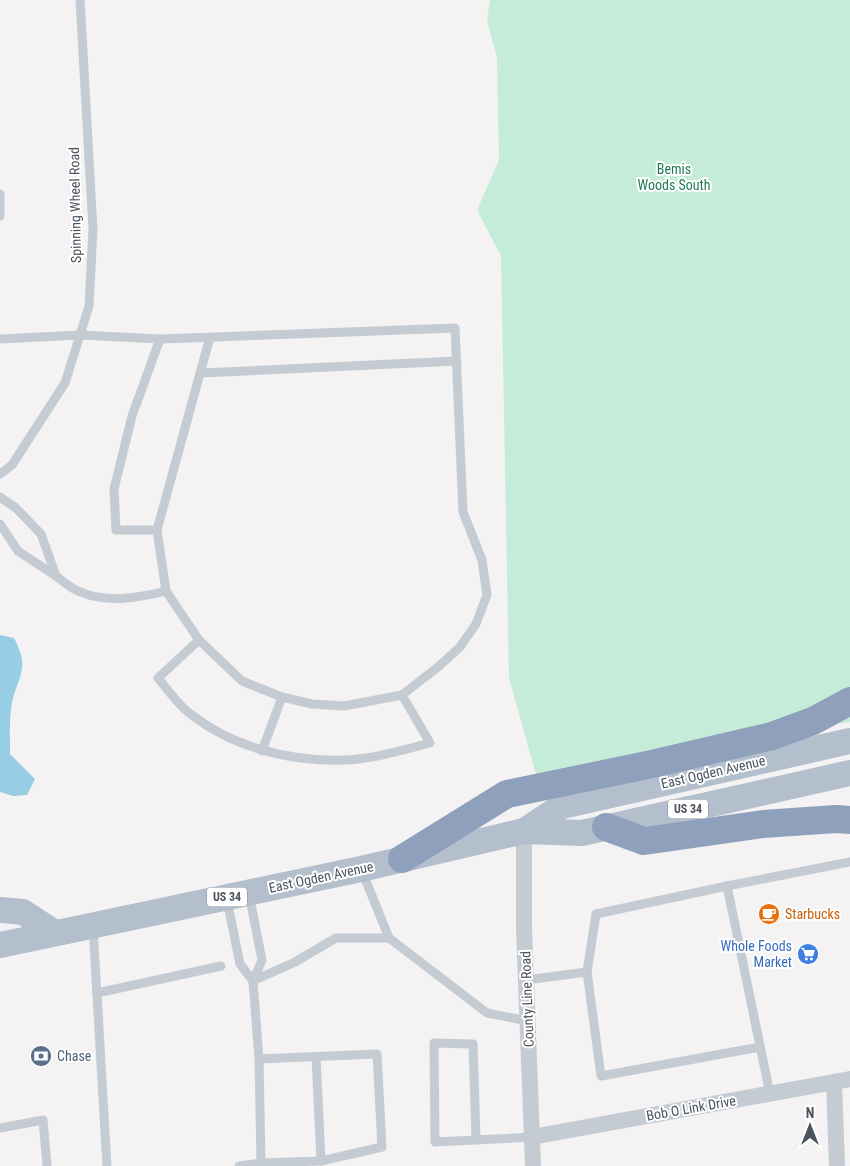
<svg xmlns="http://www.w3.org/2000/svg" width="850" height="1166" font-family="'Roboto Condensed',sans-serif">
  <rect width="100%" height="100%" fill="#f4f2f2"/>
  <polygon fill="#c5ecd8" points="490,0 850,0 850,722 752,735 539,779 535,771 509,678 501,256 477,210 499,160 497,58 487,20"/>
  <path fill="#97cde5" d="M 0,635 L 14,638 C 30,668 19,674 12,702 C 9,719 10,737 10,754 L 35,779 L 27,795 L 13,796 L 0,792 Z"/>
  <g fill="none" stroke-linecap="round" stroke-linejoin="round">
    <g stroke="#c4cbd2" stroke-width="9">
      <polyline points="0,194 0,216"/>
      <polyline points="0,339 80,335 160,339"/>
      <polyline points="200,373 457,361"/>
      <polyline points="0,474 12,465 65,383 89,306 93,229 80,0"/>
      <polyline points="0,497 16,508 41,534 56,576 18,551 0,524"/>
      <path d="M 56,576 C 63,581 70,588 78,591 C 107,604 137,598 166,591 L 199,640 L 242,681 L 282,697 L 312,704 L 344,706 L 402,695 L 438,667 L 460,647 L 476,624 L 487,595 L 482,560 L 463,512 L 455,328 L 160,339 L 132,416 L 114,489 L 116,530 L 157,530"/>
      <polyline points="166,591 157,530 210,337"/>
      <path d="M 199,640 L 158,678 C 167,689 177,703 188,712 C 231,747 290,762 345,760 C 373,759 403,750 430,743 L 402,695"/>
      <polyline points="262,751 282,697"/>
      <polyline points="362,871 389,938"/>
      <polyline points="727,886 850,862"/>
      <polyline points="227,900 240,964 253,981 262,960 249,894"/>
      <polyline points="93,927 107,1166"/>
      <polyline points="587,972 601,1076 760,1047"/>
      <polyline points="526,980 587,972 596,914 727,886 770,1094"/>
      <polyline points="97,993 221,966"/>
      <polyline points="316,1057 321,1161"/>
      <polyline points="259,1059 377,1054 382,1147 321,1161 261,1163 259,1059 253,981 295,962 336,938 389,938 487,1013 528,1021"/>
      <polyline points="0,1128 43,1120 47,1166"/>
      <polyline points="476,1140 473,1044 434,1043 435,1142 532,1137"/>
      <polyline points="239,1166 261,1163"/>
    </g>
    <g stroke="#c4cbd2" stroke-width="16">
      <polyline points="524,831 524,928 533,1166"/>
      <polyline points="834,1082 837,1166"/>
      <polyline points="532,1137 850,1079"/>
    </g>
    <g stroke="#b4bfcd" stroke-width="26">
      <polyline points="524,831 562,806 850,741"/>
      <polyline points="0,910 23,912 55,933"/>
      <polyline points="0,945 361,869 524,831 582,833 850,773"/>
    </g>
    <g stroke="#8ea0bb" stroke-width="28">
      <polyline points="606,827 644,841 763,824 836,819 850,820"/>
      <polyline points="402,859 507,794 652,764 772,736 813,721 850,701"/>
    </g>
  </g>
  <defs>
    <g id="cafe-disc" transform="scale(1.125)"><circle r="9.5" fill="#e8710a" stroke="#fff"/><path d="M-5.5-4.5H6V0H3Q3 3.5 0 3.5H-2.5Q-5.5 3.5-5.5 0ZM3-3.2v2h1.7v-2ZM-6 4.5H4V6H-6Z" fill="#fff"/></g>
    <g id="supermarket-disc" transform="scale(1.125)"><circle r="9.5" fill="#3f7fe0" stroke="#fff"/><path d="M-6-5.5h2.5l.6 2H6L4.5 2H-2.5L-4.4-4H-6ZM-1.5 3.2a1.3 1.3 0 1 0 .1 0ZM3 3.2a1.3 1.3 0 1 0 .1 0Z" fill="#fff"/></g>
    <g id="bank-disc" transform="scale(1.125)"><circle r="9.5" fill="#5c6f8a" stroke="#fff"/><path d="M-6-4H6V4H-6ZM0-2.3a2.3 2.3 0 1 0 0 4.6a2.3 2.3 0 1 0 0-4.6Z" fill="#fff"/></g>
  </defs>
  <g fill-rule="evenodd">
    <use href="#cafe-disc" x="769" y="914"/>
    <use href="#supermarket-disc" x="808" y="954"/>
    <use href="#bank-disc" x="41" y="1056"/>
  </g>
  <g text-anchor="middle" stroke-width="4" stroke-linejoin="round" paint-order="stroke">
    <g fill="#fff" stroke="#81878e" stroke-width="1">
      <rect x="668" y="799.5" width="40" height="19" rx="4"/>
      <rect x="207" y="887.5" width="40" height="19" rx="4"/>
    </g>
    <g font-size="12" font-weight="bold" fill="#4b535d">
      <text x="688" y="813">US 34</text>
      <text x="227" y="901">US 34</text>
    </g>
    <g font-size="14" fill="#217a55" stroke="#fff">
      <text x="674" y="174">Bemis<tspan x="674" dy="16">Woods South</tspan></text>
    </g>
    <g font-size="14" fill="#4b535d" stroke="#fff">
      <text transform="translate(75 205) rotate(-91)" y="5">Spinning Wheel Road</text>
      <text transform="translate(713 772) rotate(-13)" y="5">East Ogden Avenue</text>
      <text transform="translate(321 877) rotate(-12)" y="5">East Ogden Avenue</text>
      <text transform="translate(527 999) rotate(-92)" y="5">County Line Road</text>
      <text transform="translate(691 1108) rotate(-10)" y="5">Bob O Link Drive</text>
    </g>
    <g font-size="14" fill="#c56008" stroke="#fff" text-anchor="start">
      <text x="785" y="919">Starbucks</text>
    </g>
    <g font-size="14" fill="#366cbe" stroke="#fff" text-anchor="end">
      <text x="792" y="951">Whole Foods<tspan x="792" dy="16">Market</tspan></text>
    </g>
    <g font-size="14" fill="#4e5e75" stroke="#fff" text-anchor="start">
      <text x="57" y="1061">Chase</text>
    </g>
  </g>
  <g transform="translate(810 1126)" stroke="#ffffff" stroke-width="4" paint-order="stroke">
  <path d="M0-4L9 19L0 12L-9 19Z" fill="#4b535d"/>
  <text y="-8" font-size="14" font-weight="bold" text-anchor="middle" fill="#4b535d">N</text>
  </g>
</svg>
